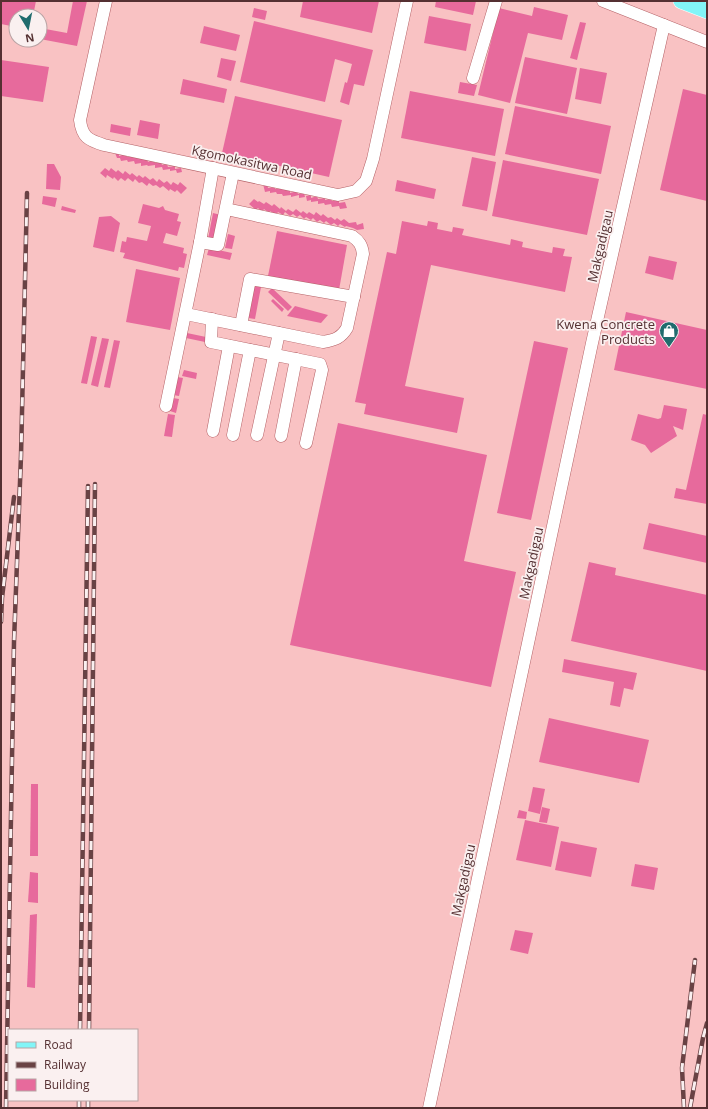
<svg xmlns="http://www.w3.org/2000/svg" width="708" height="1109" font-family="'Open Sans',sans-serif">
  <rect width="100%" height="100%" fill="#f9c2c3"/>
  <g fill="#e76a9c">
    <polygon points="1,1 36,1 33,16 16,16 16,27 1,24"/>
    <polygon points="73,1 87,1 77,46 40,39 40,28 67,33"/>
    <polygon points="303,1 379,1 372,33 300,17"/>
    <polygon points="436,1 476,1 473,15 435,7"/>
    <polygon points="534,7 568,15 562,40 528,33 510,103 478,95 499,8 532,16"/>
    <polygon points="254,8 267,11 265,20 252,17"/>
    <polygon points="429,16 471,24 466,51 424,43"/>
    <polygon points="254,21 373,50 364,86 354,84 349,105 340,102 345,82 347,83 352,64 335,59 325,102 240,82"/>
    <polygon points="580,22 586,23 577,60 570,58"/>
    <polygon points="204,26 240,35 236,51 200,43"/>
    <polygon points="525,57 577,68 567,114 515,103"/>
    <polygon points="221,58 236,61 231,81 217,77"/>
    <polygon points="1,60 49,67 43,102 1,96"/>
    <polygon points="580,68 607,73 601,104 575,99"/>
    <polygon points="183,79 227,89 224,103 180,94"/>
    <polygon points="460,82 477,85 474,96 458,93"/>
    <polygon points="683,89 707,95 707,201 660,190"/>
    <polygon points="410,91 504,109 495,156 401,138"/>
    <polygon points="235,96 342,120 329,177 222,153"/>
    <polygon points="515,106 611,126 601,174 505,154"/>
    <polygon points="140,120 160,124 158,139 137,135"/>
    <polygon points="111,124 131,128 130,136 110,132"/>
    <polygon points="119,152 119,156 126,154 127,157 133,156 134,158 141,157 147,158 148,162 154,160 155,163 161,161 162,165 167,164 168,167 175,166 175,169 181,168 182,172 177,173 176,170 170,171 170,169 163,170 162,167 155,168 155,165 148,166 147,165 141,166 141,163 135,164 134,161 128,162 127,160 121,161 120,158 117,158 115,153"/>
    <polygon points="472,157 496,162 487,211 462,206"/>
    <polygon points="503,160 599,179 587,235 492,216"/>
    <polygon points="47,164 54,164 61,177 60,190 46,189"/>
    <polygon points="105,168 109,171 111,168 116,172 118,170 123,174 125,171 130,175 132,173 137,177 139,175 143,178 145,176 150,180 153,178 157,182 159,179 164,183 167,181 171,185 173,182 178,185 180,182 187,188 181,194 177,190 175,192 170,189 169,191 163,186 160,188 156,185 153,186 149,183 147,186 142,182 139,183 135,179 133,182 128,178 125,181 121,178 118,181 114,177 113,179 107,175 106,178 100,173"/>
    <polygon points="397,180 436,189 434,199 395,191"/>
    <polygon points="267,183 268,188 275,187 275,189 282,188 283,190 290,189 290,193 297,191 298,194 304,193 305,197 299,198 299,195 291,197 291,195 283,196 282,194 277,194 276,192 270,193 270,191 265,192 263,184"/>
    <polygon points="311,195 311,198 317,196 318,199 325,198 325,200 331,199 332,201 339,200 339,203 345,202 347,208 340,209 339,206 332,207 331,204 325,205 324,203 318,204 318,201 311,202 311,200 307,201 306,196"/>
    <polygon points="43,196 57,198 55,207 42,204"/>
    <polygon points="254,199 258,202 259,201 264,204 266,202 272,206 274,204 280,209 281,207 286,211 288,209 293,212 296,209 301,213 303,211 307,214 309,212 314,215 316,212 321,216 323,214 328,218 331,217 335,220 337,218 341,221 344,219 349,223 356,222 357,225 363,223 364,229 357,230 353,228 346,226 345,227 340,224 338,226 334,223 331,225 326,221 324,223 320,220 317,222 313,218 311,220 306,217 304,219 300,215 297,217 293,214 290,216 285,212 283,215 278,212 276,215 270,211 269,213 264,209 262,212 258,208 256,210 249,204"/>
    <polygon points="143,204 159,208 163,206 165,210 179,214 177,221 181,222 177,236 166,233 163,243 184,248 183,253 187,254 184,268 179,267 178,271 123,258 125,253 120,252 122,241 126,242 127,237 147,241 151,226 138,223"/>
    <polygon points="62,206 76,210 75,213 61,210"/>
    <polygon points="213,213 221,215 216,240 208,239"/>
    <polygon points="111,216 120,223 114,252 93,247 99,217"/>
    <polygon points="402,221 427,226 428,221 438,223 437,229 452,232 453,227 464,229 462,235 510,245 511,239 523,242 522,247 552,253 553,247 565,249 563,256 572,257 565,292 431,265 405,386 464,398 457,433 364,414 366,404 355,402 387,252 396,254"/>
    <polygon points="277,231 347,245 339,290 268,276"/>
    <polygon points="228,234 235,236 232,249 225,248"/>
    <polygon points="209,248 232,253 230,260 207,255"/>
    <polygon points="649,256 677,262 673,280 645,273"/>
    <polygon points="136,269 180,278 170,330 126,322"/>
    <polygon points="254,286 261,287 255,319 248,318"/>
    <polygon points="272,288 292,307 288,311 268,292"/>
    <polygon points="273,299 284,309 282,312 271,301"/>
    <polygon points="295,306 328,315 321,323 287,316"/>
    <polygon points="626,312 707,330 707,389 614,370"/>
    <polygon points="187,333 206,337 205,342 186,338"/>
    <polygon points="91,336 97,337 87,384 81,383"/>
    <polygon points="102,338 109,339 98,387 91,385"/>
    <polygon points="114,340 120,341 110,388 104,387"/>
    <polygon points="534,341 568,348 531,520 497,513"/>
    <polygon points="184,370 197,373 196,379 182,376"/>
    <polygon points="177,377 183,378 179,396 173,395"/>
    <polygon points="173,398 179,399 176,413 170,411"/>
    <polygon points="664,405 687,409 683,430 673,426 677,436 651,453 645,445 631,440 638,414 658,419 661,418"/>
    <polygon points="168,414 175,415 172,437 164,436"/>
    <polygon points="703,414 707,415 707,504 674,498 676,488 686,490"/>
    <polygon points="338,423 487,455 464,561 516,572 491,687 290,645"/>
    <polygon points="649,523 707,536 707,563 643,549"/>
    <polygon points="589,562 616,568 615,575 707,595 707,671 571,641"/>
    <polygon points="564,659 637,673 633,690 624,688 620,707 610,705 614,682 562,672"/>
    <polygon points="549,718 649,740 639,783 539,762"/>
    <polygon points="31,784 38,784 38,856 30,856"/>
    <polygon points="533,787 545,789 540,814 528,811"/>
    <polygon points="542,807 550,809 547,823 539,822"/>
    <polygon points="519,810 527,812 526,819 517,818"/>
    <polygon points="525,820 559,827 551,867 516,860"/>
    <polygon points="561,841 597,848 591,877 555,870"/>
    <polygon points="635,864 658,868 654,890 631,886"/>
    <polygon points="30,872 38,873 38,903 28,902"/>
    <polygon points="37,914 35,988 27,987 30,915"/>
    <polygon points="515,930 533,933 528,954 510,950"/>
  </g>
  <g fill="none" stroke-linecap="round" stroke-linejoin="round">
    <g stroke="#b46166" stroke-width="13">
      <g id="minor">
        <path d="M 106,1 L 80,120 C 82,137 88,140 104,145 L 338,195 L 356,191 L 366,181 L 373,159 L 407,1"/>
        <polyline points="603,1 707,42"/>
        <polyline points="473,78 496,1"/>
        <polyline points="200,242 218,245 233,173"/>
        <path d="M 186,314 L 323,342 C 335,340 341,338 347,328 L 363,254 C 362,245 359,241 352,236 L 226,209"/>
        <polyline points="212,319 211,342 320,364 322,370 306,443"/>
        <polyline points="241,325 250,279 354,297"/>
        <polyline points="166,406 200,242 213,168"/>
        <polyline points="213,431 229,346"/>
        <polyline points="233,435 250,350"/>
        <polyline points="257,435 279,333"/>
        <polyline points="281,436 296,359"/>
        <polyline points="429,1108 592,343 664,25"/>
      </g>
    </g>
    <g stroke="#fff" stroke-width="16">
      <polyline id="major" points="681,1 707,11"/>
    </g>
    <use href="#minor" stroke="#fff" stroke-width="12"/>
    <use href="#major" stroke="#82f5f7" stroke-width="15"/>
    <g stroke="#694244" stroke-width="4.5">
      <g id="rail">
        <polyline points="1,622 2,598 14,497"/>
        <polyline points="80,1030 88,486"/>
        <polyline points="89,1030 95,484"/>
        <polyline points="6,1108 14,642 21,456 27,193"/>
        <polyline points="79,1108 79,1100"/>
        <polyline points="88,1108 88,1100"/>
        <polyline points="684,1108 682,1068 695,960"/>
        <polyline points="690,1108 703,1038 707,1023"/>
      </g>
    </g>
    <use href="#rail" stroke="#faf0f0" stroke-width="3" stroke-dasharray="9" stroke-linecap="butt"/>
  </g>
  <defs>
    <g id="shop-pin" transform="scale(1)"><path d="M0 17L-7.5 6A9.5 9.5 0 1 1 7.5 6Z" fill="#206c6e" stroke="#faf0f0"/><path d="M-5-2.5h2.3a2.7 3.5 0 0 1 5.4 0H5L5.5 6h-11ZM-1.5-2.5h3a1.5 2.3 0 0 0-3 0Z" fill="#fff"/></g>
  </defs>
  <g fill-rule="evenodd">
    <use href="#shop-pin" x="669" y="331"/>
  </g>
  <g text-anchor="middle" stroke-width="3.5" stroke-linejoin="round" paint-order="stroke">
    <g font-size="13" fill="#553032" stroke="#faf0f0">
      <text transform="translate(252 162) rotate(12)" y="5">Kgomokasitwa Road</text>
      <text transform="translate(600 246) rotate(-77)" y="5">Makgadigau</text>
      <text transform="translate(531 563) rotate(-78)" y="5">Makgadigau</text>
      <text transform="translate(463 880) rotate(-78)" y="5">Makgadigau</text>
    </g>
    <g font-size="13" fill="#553032" stroke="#faf0f0" text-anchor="end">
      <text x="655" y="329">Kwena Concrete<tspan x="655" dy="15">Products</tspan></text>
    </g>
  </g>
  <rect width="708" height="1109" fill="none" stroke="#553032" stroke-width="4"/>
  <rect x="8" y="1029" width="130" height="72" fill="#faf0f0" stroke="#b8a3a4"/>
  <rect x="16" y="1042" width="20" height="6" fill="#82f5f7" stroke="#b8a3a4"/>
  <text x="44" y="1049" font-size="12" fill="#553032">Road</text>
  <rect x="16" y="1062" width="20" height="6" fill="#694244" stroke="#b8a3a4"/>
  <text x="44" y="1069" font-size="12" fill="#553032">Railway</text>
  <rect x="16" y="1079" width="20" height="12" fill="#e76a9c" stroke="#b8a3a4"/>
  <text x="44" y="1089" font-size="12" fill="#553032">Building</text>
  <g transform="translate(28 28) rotate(170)"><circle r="19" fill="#faf0f0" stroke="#b8a3a4"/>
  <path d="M0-3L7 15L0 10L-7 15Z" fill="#206c6e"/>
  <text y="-6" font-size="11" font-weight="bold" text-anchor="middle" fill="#553032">N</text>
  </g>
</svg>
